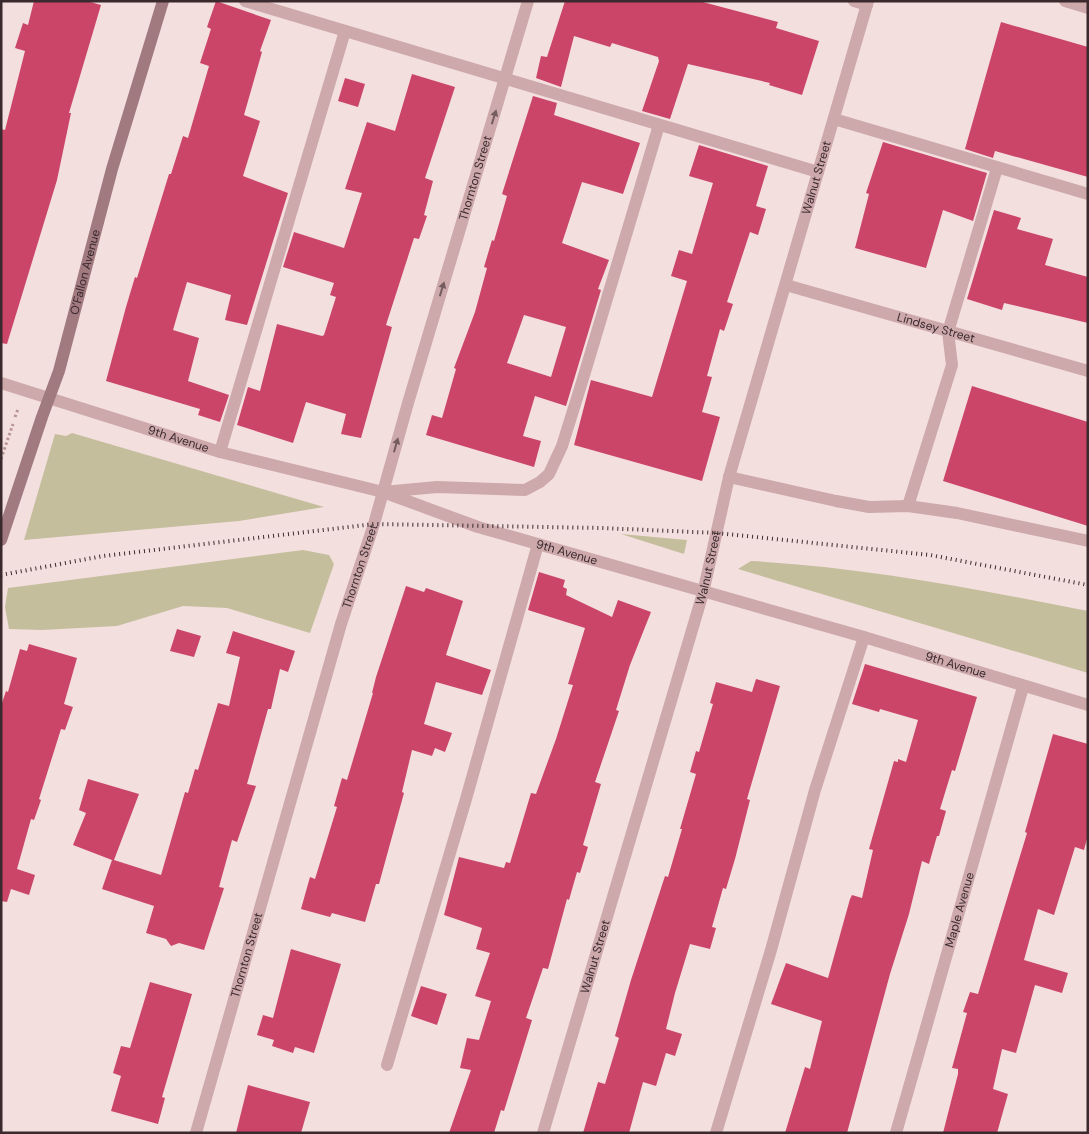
<svg xmlns="http://www.w3.org/2000/svg" width="1089" height="1134" font-family="'DM Sans',sans-serif">
  <rect width="100%" height="100%" fill="#f4dfdf"/>
  <g fill="#c4be9d">
    <polygon points="72,433 324,507 239,521 24,540 55,434 66,436"/>
    <polygon points="621,534 687,540 684,554"/>
    <polygon points="303,550 329,555 334,564 310,633 227,608 183,606 117,626 42,630 9,629 5,607 8,588"/>
    <path d="M 751,561 C 865,567 976,589 1088,611 L 1088,673 L 738,569 Z"/>
  </g>
  <g fill="#cb4568" fill-rule="evenodd">
    <polygon points="34,1 87,1 101,5 69,113 71,113 57,180 7,344 1,343 1,129 5,130 25,51 15,48 23,23 28,25"/>
    <polygon points="216,1 271,20 260,51 262,52 244,115 260,121 243,176 288,193 247,325 225,320 231,295 187,282 173,330 199,338 188,381 229,395 220,422 198,415 200,409 106,381 126,307 135,277 137,278 169,174 171,174 183,136 188,138 209,66 200,63 211,29 207,27"/>
    <polygon points="565,1 699,1 778,22 776,28 819,41 802,95 769,85 770,83 688,64 670,119 642,111 659,61 658,57 612,43 610,47 574,36 561,87 536,78 541,56 547,57"/>
    <polygon points="1001,22 1088,47 1088,177 995,151 993,158 965,149"/>
    <polygon points="412,74 455,87 425,178 433,181 424,215 427,216 419,239 414,238 386,325 392,327 361,438 341,434 346,414 306,402 293,443 237,425 248,387 260,391 277,324 322,336 324,335 336,297 330,295 334,283 283,267 294,232 344,248 362,193 345,189 367,122 395,131"/>
    <polygon points="345,78 365,84 358,107 338,101"/>
    <path d="M 533,96 L 557,103 L 554,115 L 640,143 L 623,194 L 582,182 L 562,243 L 609,260 L 598,289 L 601,290 L 566,406 L 535,396 L 523,436 L 541,441 L 534,467 L 426,435 L 432,415 L 442,418 L 456,369 L 454,368 L 475,312 L 487,268 L 484,267 L 492,240 L 494,241 L 507,196 L 502,194 ZM 524,315 L 566,327 L 551,377 L 507,363 Z"/>
    <polygon points="883,142 987,173 973,221 943,210 926,268 855,248 869,194 866,193"/>
    <polygon points="699,145 768,166 756,206 766,209 758,235 750,232 727,302 733,304 724,331 720,329 707,376 712,377 702,412 720,417 702,481 574,445 591,380 652,397 687,281 671,276 679,250 692,254 713,183 689,176"/>
    <polygon points="994,210 1021,218 1017,229 1053,239 1045,265 1088,277 1088,323 1004,303 1002,310 967,299"/>
    <polygon points="972,386 1088,422 1088,526 943,481"/>
    <polygon points="539,572 565,580 563,587 567,589 566,595 612,617 618,600 651,612 630,665 616,710 619,711 595,782 601,784 583,845 588,847 580,873 577,872 569,900 567,899 548,969 543,968 526,1018 532,1020 504,1111 501,1110 494,1133 449,1133 471,1070 460,1068 467,1038 479,1040 491,1001 475,996 490,953 476,949 482,928 444,915 459,857 504,868 506,862 510,863 531,793 536,794 556,739 573,685 568,684 585,628 528,610"/>
    <polygon points="406,586 424,592 426,588 463,601 446,655 491,670 482,695 436,682 424,724 452,733 445,752 435,748 432,756 412,750 402,792 404,793 379,884 376,884 365,922 332,913 330,917 301,909 310,877 315,879 337,807 334,806 342,778 347,780 373,693 372,693 376,677"/>
    <polygon points="177,629 201,636 194,657 170,651"/>
    <polygon points="233,631 295,651 288,672 280,669 271,709 268,709 247,784 256,786 237,842 232,840 219,887 224,888 204,950 179,943 171,946 166,939 146,933 154,906 102,889 112,860 73,845 86,813 79,810 88,779 139,794 114,860 161,875 185,792 188,793 195,769 198,770 218,703 229,706 240,657 226,653"/>
    <polygon points="29,644 77,658 64,704 73,707 65,730 61,729 39,799 41,800 34,820 31,819 17,869 35,875 29,895 11,889 7,902 1,901 1,706 6,691 8,692 20,649 27,651"/>
    <polygon points="865,664 977,697 955,771 952,770 940,809 946,811 939,836 937,836 929,864 922,861 909,914 890,974 847,1133 785,1133 805,1067 810,1069 822,1021 771,1004 786,963 828,978 850,899 852,895 862,898 873,850 869,849 894,761 898,762 898,759 906,762 918,720 880,709 879,712 852,704"/>
    <polygon points="756,679 780,686 747,799 750,800 735,859 726,889 723,888 712,927 716,928 710,949 690,944 675,993 666,1029 682,1034 675,1056 666,1053 656,1086 643,1082 629,1133 583,1133 598,1082 605,1084 619,1038 615,1036 631,980 665,876 668,877 682,829 680,829 696,774 690,772 696,751 699,752 713,704 710,703 716,682 752,692"/>
    <polygon points="1053,734 1088,744 1088,835 1084,850 1075,847 1054,915 1038,909 1024,960 1068,973 1062,993 1035,985 1016,1053 1002,1049 993,1089 1008,1094 997,1133 943,1133 958,1074 958,1069 952,1068 967,1013 963,1012 970,992 978,994 1027,833 1025,832"/>
    <polygon points="291,949 341,964 314,1053 295,1047 293,1053 272,1046 274,1040 257,1035 263,1015 273,1018"/>
    <polygon points="150,982 192,994 162,1097 165,1098 158,1124 111,1111 121,1076 113,1073 121,1046 130,1048"/>
    <polygon points="421,986 447,994 437,1025 411,1016"/>
    <polygon points="248,1085 310,1102 301,1133 236,1133"/>
  </g>
  <g fill="none" stroke-linecap="round" stroke-linejoin="round">
    <g stroke="#b99396" stroke-width="3" stroke-dasharray="2.5 2.5" stroke-linecap="butt">
      <polyline points="15,417 18,409"/>
      <polyline points="1,459 13,424"/>
    </g>
    <g stroke="#cda9ab" stroke-width="12">
      <polyline points="245,1 818,172"/>
      <polyline points="834,119 1088,194"/>
      <polyline points="220,452 345,31"/>
      <polyline points="729,477 836,501 869,507 908,506 957,513 1088,541"/>
      <polyline points="383,492 437,487 525,490 540,482 549,474 562,446 582,382 659,125"/>
      <polyline points="908,506 952,365 948,332 997,168"/>
      <polyline points="387,1065 466,799 538,544"/>
      <polyline points="716,1133 771,950 815,790 864,637"/>
    </g>
    <g stroke="#cda9ab" stroke-width="12">
      <polyline points="854,1 867,5"/>
      <polyline points="1065,1 1088,8"/>
      <path id="s1" d="M 786,285 L 1088,371"/>
      <path id="s2" d="M 1,383 L 220,452 L 383,492 L 478,527 L 864,637 L 1088,705"/>
      <path id="s3" d="M 196,1133 L 341,624 L 374,524 L 408,403 L 528,1"/>
      <path id="s4" d="M 543,1133 L 703,593 L 729,477 L 868,1"/>
      <path id="s5" d="M 896,1133 L 1023,687"/>
    </g>
    <path stroke="#a17a80" stroke-width="12" id="s6" d="M 1,540 L 42,417 L 59,371 L 112,169 L 163,1"/>
    <polyline stroke="#3a292d" stroke-width="4" stroke-dasharray="1 4" stroke-linecap="butt" points="1,575 103,556 374,524 602,528 717,533 930,555 1088,585"/>
  </g>
  <defs><path id="oneway-solid" d="M-6-.8H1V-3.2L6.5 0L1 3.2V.8H-6Z" transform="scale(1.25)"/></defs>
  <g fill="#755c5f">
    <use href="#oneway-solid" transform="translate(494 117) rotate(-73)"/>
    <use href="#oneway-solid" transform="translate(442 289) rotate(-73)"/>
    <use href="#oneway-solid" transform="translate(396 445) rotate(-74)"/>
  </g>
  <g text-anchor="middle" stroke-width="5" stroke-linejoin="round" paint-order="stroke">
    <g font-size="12" fill="#3a292d" stroke="#fbecec">
      <text dy="4" stroke="none"><textPath href="#s3" startOffset="995">Thornton Street</textPath></text>
      <text dy="4" stroke="none"><textPath href="#s4" startOffset="994">Walnut Street</textPath></text>
      <text dy="4" stroke="none"><textPath href="#s6" startOffset="281">O’Fallon Avenue</textPath></text>
      <text dy="4" stroke="none"><textPath href="#s1" startOffset="156">Lindsey Street</textPath></text>
      <text dy="4" stroke="none"><textPath href="#s2" startOffset="186">9th Avenue</textPath></text>
      <text dy="4" stroke="none"><textPath href="#s2" startOffset="591">9th Avenue</textPath></text>
      <text dy="4" stroke="none"><textPath href="#s3" startOffset="590">Thornton Street</textPath></text>
      <text dy="4" stroke="none"><textPath href="#s4" startOffset="589">Walnut Street</textPath></text>
      <text dy="4" stroke="none"><textPath href="#s2" startOffset="996">9th Avenue</textPath></text>
      <text dy="4" stroke="none"><textPath href="#s5" startOffset="232">Maple Avenue</textPath></text>
      <text dy="4" stroke="none"><textPath href="#s3" startOffset="185">Thornton Street</textPath></text>
      <text dy="4" stroke="none"><textPath href="#s4" startOffset="184">Walnut Street</textPath></text>
    </g>
  </g>
  <rect width="1089" height="1134" fill="none" stroke="#3a292d" stroke-width="5"/>
</svg>
